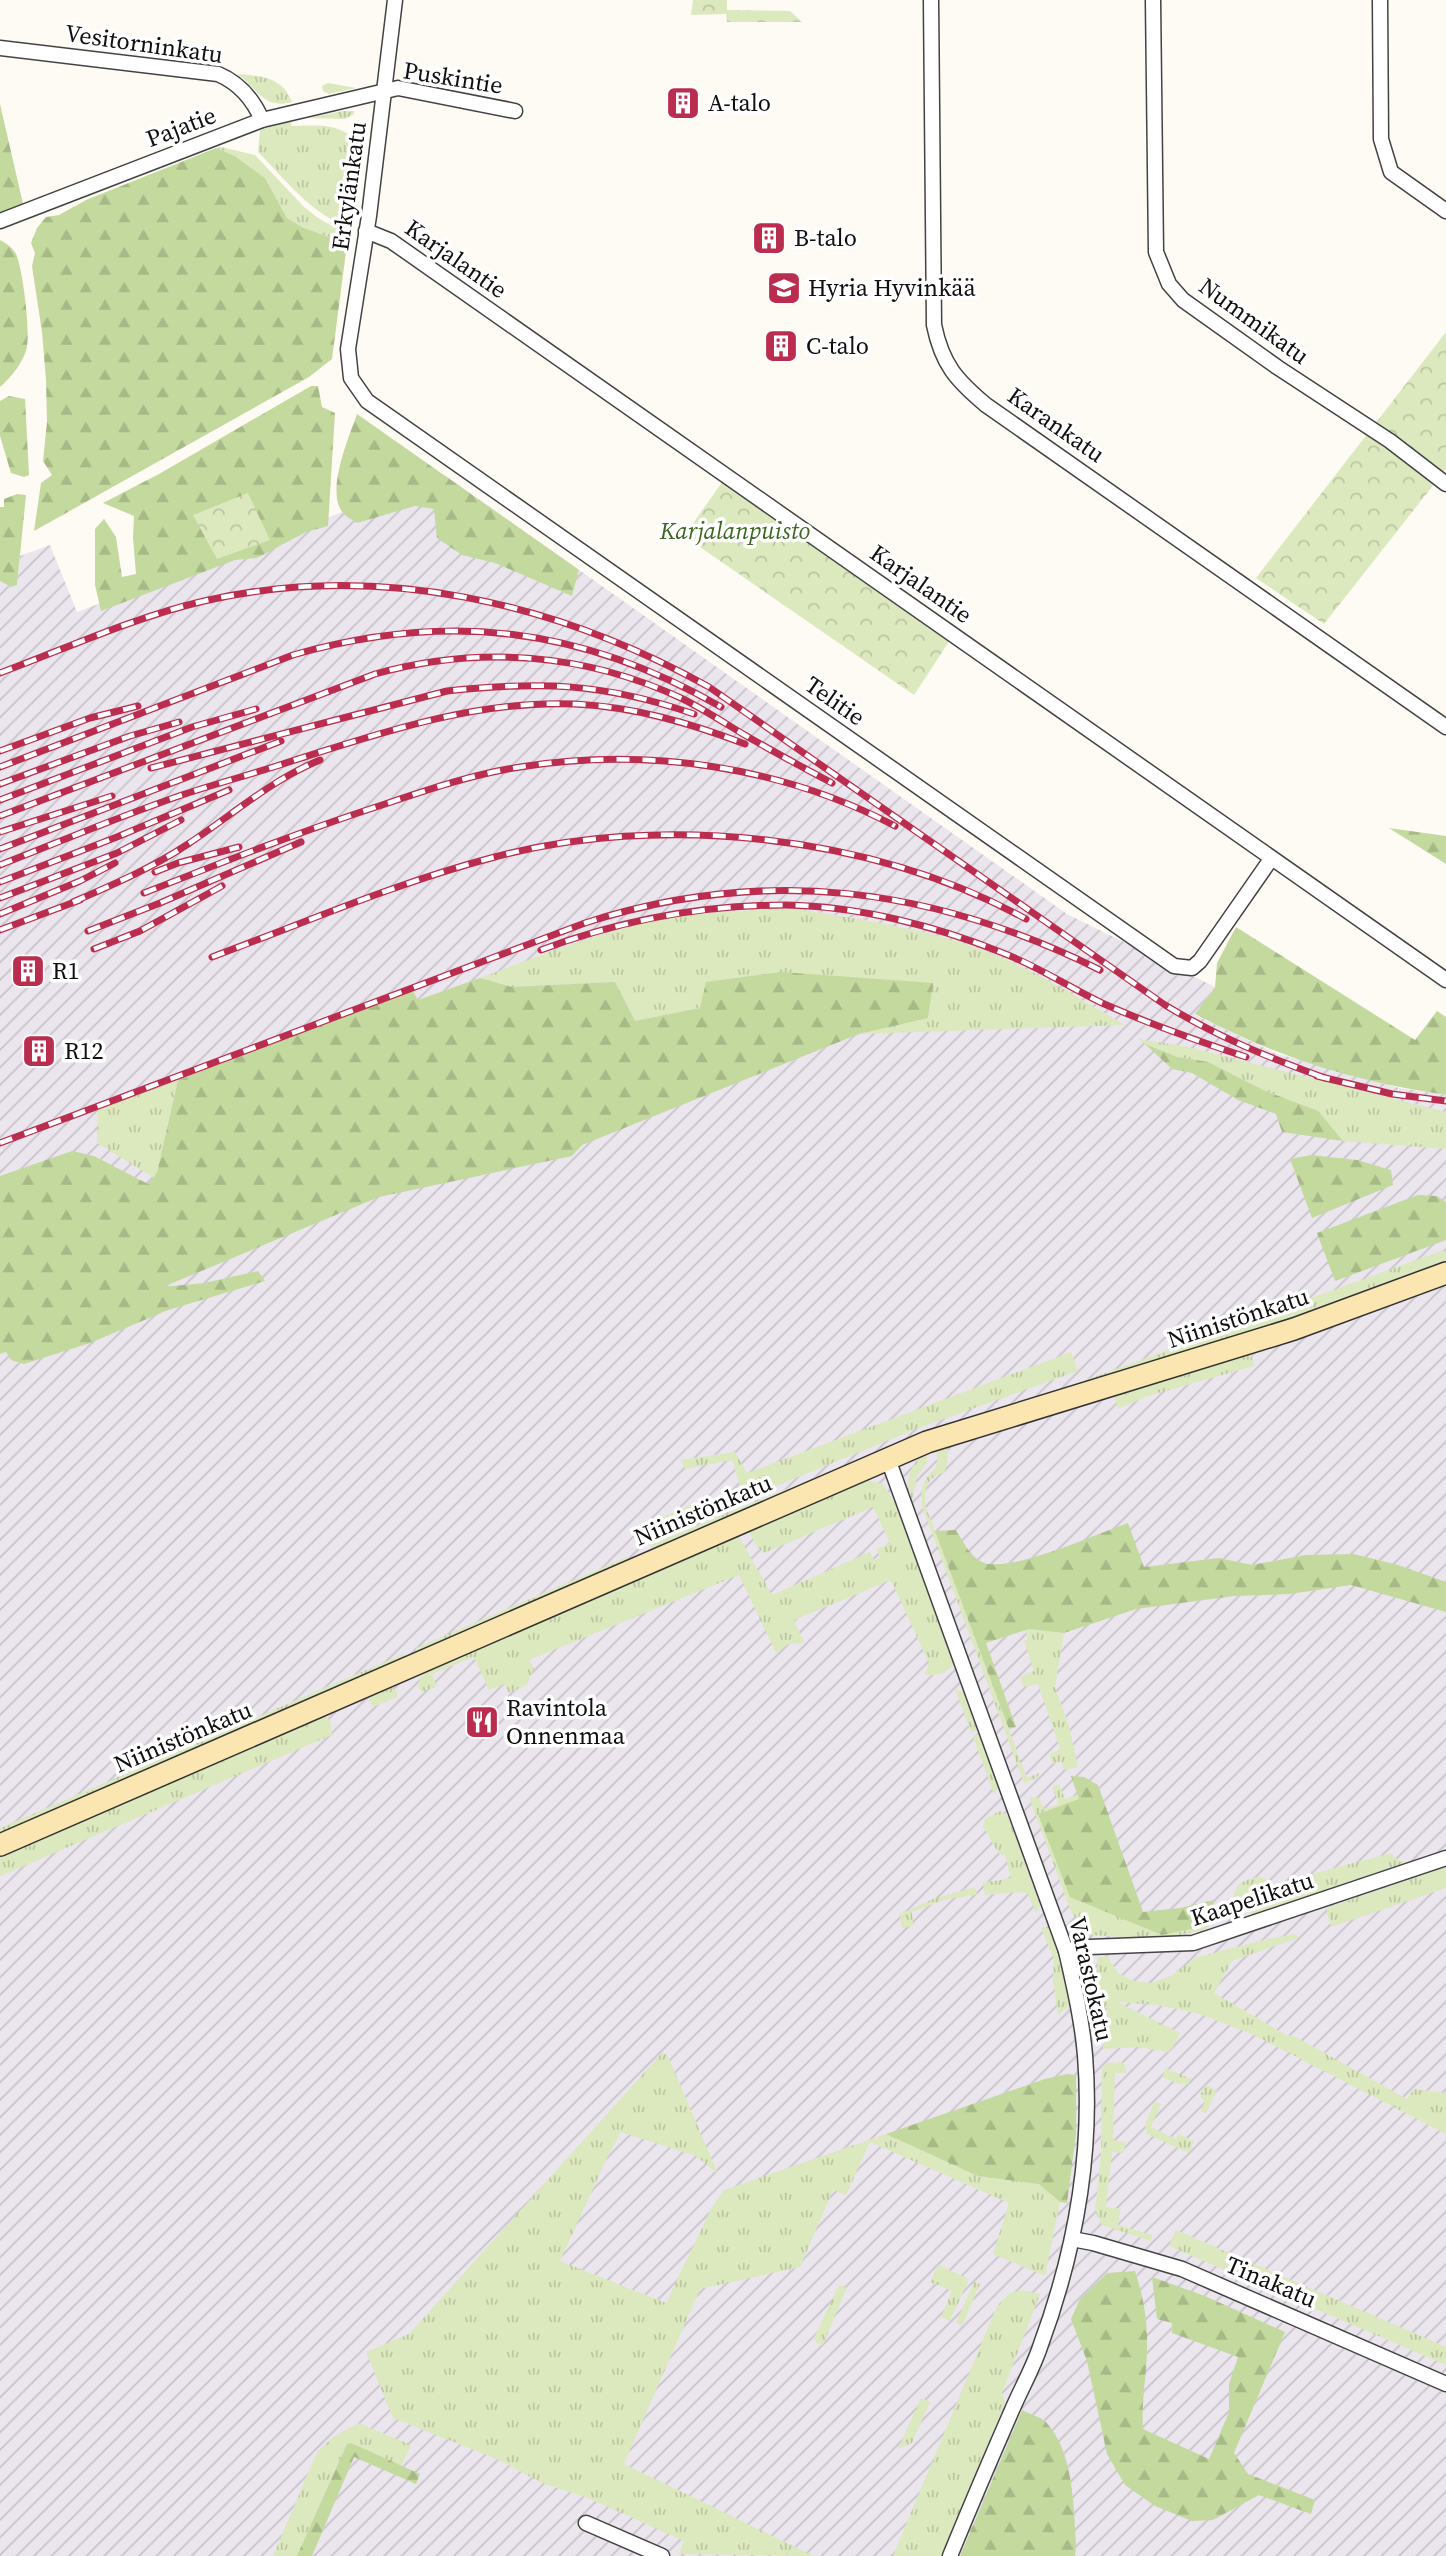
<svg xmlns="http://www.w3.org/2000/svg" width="1446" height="2556" font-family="'Source Serif 4',serif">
  <defs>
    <pattern id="industrial-furrows" width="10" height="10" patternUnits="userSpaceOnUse" patternTransform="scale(1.75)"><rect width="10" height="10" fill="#ebe5ee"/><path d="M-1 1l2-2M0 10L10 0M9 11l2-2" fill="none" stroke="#c8c3cb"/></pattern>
    <pattern id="grass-tufts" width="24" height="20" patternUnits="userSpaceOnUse" patternTransform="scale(1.75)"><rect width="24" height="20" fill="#dce8be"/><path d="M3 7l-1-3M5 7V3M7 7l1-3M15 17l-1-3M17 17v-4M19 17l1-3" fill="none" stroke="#bcc6a2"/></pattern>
    <pattern id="forest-firs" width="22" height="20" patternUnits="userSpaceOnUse" patternTransform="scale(1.75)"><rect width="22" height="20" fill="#c3d99e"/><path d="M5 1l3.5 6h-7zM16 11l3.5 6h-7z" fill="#a6b987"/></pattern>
    <pattern id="park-crowns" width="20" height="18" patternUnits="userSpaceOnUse" patternTransform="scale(1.75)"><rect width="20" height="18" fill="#dce8be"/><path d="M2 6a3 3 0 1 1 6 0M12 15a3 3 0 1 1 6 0" fill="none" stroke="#bcc6a2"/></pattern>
  </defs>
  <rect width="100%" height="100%" fill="#fefaf4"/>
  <polygon fill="url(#industrial-furrows)" points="443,474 1067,914 1215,987 1195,1015 1275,1053 1399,1088 1446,1095 1446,2556 0,2556 0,581 11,587 17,585 20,556 50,545 77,612"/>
  <g fill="url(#grass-tufts)">
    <path d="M 237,74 C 262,76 282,77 292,102 C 263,110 259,89 237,74 Z"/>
    <polygon points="328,83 356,88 329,94 323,91 322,86"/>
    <polygon points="343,111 354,111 354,114 345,119 308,118"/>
    <path d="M 292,120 L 291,126 C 309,126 335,122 350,136 C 366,150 353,208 350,228 C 311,214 287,181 258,152 L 260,130 Z"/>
    <polygon points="221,147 255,155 304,207 318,218 348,235 347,244 302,227 287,218 265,178 235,156 216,148"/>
    <path d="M 796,909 C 866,920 938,930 1003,958 C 1046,977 1085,1002 1125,1025 L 859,1034 L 928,1018 L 700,1008 L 635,1021 L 615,982 L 512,987 L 480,978 C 531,959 583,938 637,925 C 688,912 743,910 796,909 Z"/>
    <polygon points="1138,1039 1188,1047 1446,1112 1446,1149 1343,1141 1318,1111 1263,1090 1208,1062 1177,1057 1145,1044"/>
    <polygon points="178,1080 157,1173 154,1178 97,1143 98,1110"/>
    <polygon points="1441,1251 1446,1251 1446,1265 1278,1324 1047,1394"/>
    <polygon points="1071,1352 1078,1371 921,1427 644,1540 637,1530 642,1525 696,1503 703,1505 741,1490 732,1460 685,1469 681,1460 735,1452 747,1473"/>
    <polygon points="1251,1353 1254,1366 1148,1396 1118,1409 1113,1394"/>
    <path d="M 948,1444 L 947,1465 L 944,1473 C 926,1477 925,1488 925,1505 L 1027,1778 L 1039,1773 L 1037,1778 L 1024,1783 L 922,1506 C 922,1498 920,1490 924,1483 C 932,1465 940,1474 936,1448 Z"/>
    <path d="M 926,1453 L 927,1463 L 917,1476 L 912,1500 C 905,1481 908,1465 926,1453 Z"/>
    <polygon points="865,1457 658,1550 651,1548 650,1545"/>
    <path d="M 867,1480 L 883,1484 L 894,1501 L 954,1664 C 947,1672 936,1678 925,1674 L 929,1663 L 891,1580 L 794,1620 L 804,1643 L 789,1644 L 776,1653 L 739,1575 L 529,1660 L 534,1668 L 527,1685 L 509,1693 L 505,1684 L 489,1690 L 474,1657 L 432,1674 L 437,1686 L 422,1692 L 419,1689 L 418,1683 L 424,1671 L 738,1535 L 772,1595 L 870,1552 L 874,1560 L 880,1558 L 877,1549 L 890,1543 L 873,1507 L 764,1553 L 756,1545 L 748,1530 Z"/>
    <polygon points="627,1557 627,1563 415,1655 416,1648"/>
    <polygon points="1029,1629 1064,1633 1055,1687 1069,1726 1078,1767 1064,1770 1061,1761 1053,1764 1049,1755 1060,1749 1038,1684 1024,1687 1020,1677 1034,1671 1024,1641 1028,1639 1025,1630"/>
    <polygon points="403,1654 406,1658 0,1836 0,1828"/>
    <polygon points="388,1686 397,1691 397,1697 373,1707 369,1700 372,1693"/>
    <polygon points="955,1689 963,1692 977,1730 971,1732"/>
    <polygon points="323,1715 330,1720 332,1735 0,1876 0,1854"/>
    <polygon points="978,1734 997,1783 998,1788 994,1794 973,1737"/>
    <polygon points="1059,1784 1065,1799 1077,1795 1079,1799 1038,1814 1162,1935 1212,1913 1216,1900 1208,1929 1160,1939 1091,1935 1088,1928 1072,1914 1029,1797 1039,1798 1044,1809 1059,1804 1052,1787"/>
    <polygon points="1000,1811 1008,1816 1040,1906 1036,1913 1028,1894 1021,1892 985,1895 983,1883 1011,1878 1005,1855 999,1854 983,1826 985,1819"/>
    <path d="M 1392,1853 L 1395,1858 L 1406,1863 L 1349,1881 L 1268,1913 C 1247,1917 1246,1910 1234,1895 C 1236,1881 1249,1880 1259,1876 L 1278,1886 C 1315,1872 1354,1863 1392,1853 Z"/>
    <polygon points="1446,1867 1446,1888 1331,1927 1326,1908"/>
    <polygon points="975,1887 977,1895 947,1899 912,1912 913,1926 902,1928 900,1914 933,1899"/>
    <polygon points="1044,1927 1049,1929 1060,1961 1070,2005 1058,2015 1053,1981 1054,1959 1041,1928"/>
    <polygon points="1296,1934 1298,1938 1232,1961 1214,1993 1286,2035 1294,2036 1407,2099 1414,2089 1446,2093 1446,2134 1254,2035 1200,2014 1158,2005 1117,2002 1180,2033 1173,2047 1168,2052 1138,2047 1103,2049 1108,2009 1095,2003 1098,1958 1107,1956 1118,1973 1134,1981 1151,1983 1173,1975 1195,1958 1267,1939"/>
    <polygon points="662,2053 667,2054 718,2174 696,2156 621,2132 607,2158 560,2261 666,2303 711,2209 724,2190 886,2134 978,2176 1039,2184 1060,2202 1045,2276 993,2254 1009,2203 870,2142 846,2195 833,2190 800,2267 700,2289 624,2464 814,2556 679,2554 684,2541 588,2498 542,2483 497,2459 393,2418 366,2352 409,2334"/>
    <polygon points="1122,2062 1126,2067 1126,2073 1115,2073 1113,2140 1125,2142 1124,2153 1112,2152 1106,2207 1121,2209 1118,2225 1152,2235 1151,2241 1102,2225 1095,2211 1101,2153 1102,2068 1106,2063"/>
    <polygon points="1166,2068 1191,2079 1188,2085 1183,2083 1181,2085 1162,2077"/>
    <polygon points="1205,2085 1217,2090 1206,2113 1201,2111 1205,2101 1200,2096"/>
    <polygon points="1154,2102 1161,2104 1151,2127 1176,2139 1178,2134 1194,2141 1189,2153 1147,2134 1145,2126"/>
    <polygon points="1176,2230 1446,2347 1446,2365 1169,2246"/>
    <polygon points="938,2265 969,2279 950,2321 941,2317 952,2291 930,2282"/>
    <polygon points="974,2282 980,2284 962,2326 956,2323"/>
    <polygon points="839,2285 847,2287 823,2345 817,2343 814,2338"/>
    <polygon points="1022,2290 1040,2294 1002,2393 1005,2403 941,2556 893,2556 997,2306 1010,2293"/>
    <polygon points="921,2398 930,2402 912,2443 898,2449"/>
    <polygon points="358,2423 411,2445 401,2466 351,2443 347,2444 297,2556 273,2556 317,2452 335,2436"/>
  </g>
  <g fill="url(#forest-firs)">
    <polygon points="0,104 23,204 0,213"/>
    <polygon points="216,148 235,156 265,178 287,218 302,227 347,244 332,359 309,377 34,531 41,483 52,475 43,461 47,422 46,380 42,332 32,266 35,253 31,243 37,228 46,217 59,215 86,200"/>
    <path d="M 0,240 C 6,243 13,248 16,254 C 23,270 30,329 27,346 C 25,360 11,378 0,387 Z"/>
    <polygon points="311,386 318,386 322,407 335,413 328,526 306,532 257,558 235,560 101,611 95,585 95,529 104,519 116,537 122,577 136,574 133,538 134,516 103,503 159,474"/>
    <polygon points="9,396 25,399 29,475 24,477 11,473 0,436 0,401"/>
    <path d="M 357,414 L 579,570 L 572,596 L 495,563 L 462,555 L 437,538 L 434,509 L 415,506 L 357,523 C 353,520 346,517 343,513 C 325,492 349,437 357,414 Z"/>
    <polygon points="17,494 26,495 17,585 11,587 0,581 0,507 4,507 4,499"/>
    <polygon points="1389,828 1446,836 1446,864"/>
    <path d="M 1236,927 L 1415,1040 L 1437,1011 L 1446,1017 L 1446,1095 C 1352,1081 1279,1058 1195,1014 L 1215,987 L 1217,963 Z"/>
    <polygon points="781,972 933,983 928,1018 859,1034 582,1145 572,1156 379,1197 163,1287 204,1283 258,1271 265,1281 168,1310 90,1343 24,1364 11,1360 6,1352 0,1354 0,1176 72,1151 94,1156 148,1184 157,1173 178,1080 413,991 418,1000 480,978 512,987 615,982 635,1021 700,1008 706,982"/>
    <polygon points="1145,1044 1177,1057 1208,1062 1263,1090 1318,1111 1343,1141 1282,1132 1276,1114 1238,1100 1192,1073 1172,1069"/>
    <polygon points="1311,1155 1357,1160 1391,1170 1393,1185 1312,1218 1290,1159"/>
    <polygon points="1418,1195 1437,1196 1446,1202 1446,1240 1335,1281 1317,1233"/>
    <path d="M 1128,1523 L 1144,1567 L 1219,1558 L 1252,1565 L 1306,1555 L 1354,1554 L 1398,1565 L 1446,1582 L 1446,1612 L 1351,1585 L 1290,1594 L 1234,1596 L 1136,1609 L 1064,1633 L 1029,1629 L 986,1643 L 1016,1727 L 1009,1729 L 935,1531 L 956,1530 C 964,1543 972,1561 988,1564 C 1022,1568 1094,1535 1128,1523 Z"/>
    <polygon points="1071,1776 1084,1777 1098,1785 1143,1912 1180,1908 1214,1900 1212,1913 1205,1926 1162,1935 1070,1897 1038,1814 1079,1799"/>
    <polygon points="1067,2074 1076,2075 1076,2134 1067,2203 1060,2202 1039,2184 978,2176 886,2134 1045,2079"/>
    <path d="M 1135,2271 C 1143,2295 1148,2322 1147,2347 C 1147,2374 1141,2401 1143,2429 L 1209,2459 L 1229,2412 L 1229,2384 L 1238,2357 L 1172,2333 L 1172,2323 L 1157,2319 L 1152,2277 L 1205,2296 L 1285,2332 L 1234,2453 L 1248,2474 L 1315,2500 L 1311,2514 L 1259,2495 L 1213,2520 L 1192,2521 L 1155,2506 L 1125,2485 L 1107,2454 L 1087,2361 L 1071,2319 L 1080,2299 L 1107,2273 Z"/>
    <path d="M 1022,2410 C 1029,2414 1041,2417 1046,2422 C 1074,2452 1074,2509 1076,2547 L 1075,2556 L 960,2556 Z"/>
    <polygon points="351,2443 420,2474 416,2484 354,2457 312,2556 297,2556 347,2444"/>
  </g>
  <g fill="url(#park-crowns)">
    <polygon points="693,0 727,0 727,10 790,11 802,22 727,22 726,14 691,15"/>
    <polygon points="1446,332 1446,469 1324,624 1256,578"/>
    <polygon points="723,481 950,640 914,695 684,536"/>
    <polygon points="248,493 270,540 217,559 193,515"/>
  </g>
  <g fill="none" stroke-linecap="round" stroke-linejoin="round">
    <g stroke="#434343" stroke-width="17">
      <g id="street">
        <polyline points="395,0 369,216 348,349 351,378 367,401 1174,966 1192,968 1200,961 1271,859"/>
        <path d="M 931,0 L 934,325 C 942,364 956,380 986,405 L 1446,727"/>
        <polyline points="1153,0 1156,252 1169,284 1183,300 1277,367 1390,441 1446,484"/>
        <polyline points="1380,0 1381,139 1391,172 1446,211"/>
        <path d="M 0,48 L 218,74 C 239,83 253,99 262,120"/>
        <polyline points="0,221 262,120 398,88 515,111"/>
        <polyline points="366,231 391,241 1446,980"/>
        <path d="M 888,1459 L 1066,1951 C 1074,1986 1082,2020 1085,2055 C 1093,2154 1074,2255 1040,2347 C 1033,2368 1021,2389 1012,2410 C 991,2458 970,2507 950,2556"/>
        <polyline points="1066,1951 1089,1947 1193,1943 1446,1858"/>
        <polyline points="1072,2239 1093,2243 1182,2269 1446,2384"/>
        <polyline points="586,2523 662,2556"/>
      </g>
    </g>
    <g stroke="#323232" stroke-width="24">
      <polyline id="secondary" points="0,1845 927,1442 1294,1329 1446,1273"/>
    </g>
    <use href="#street" stroke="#fff" stroke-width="14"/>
    <use href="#secondary" stroke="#fbe6b2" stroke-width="21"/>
    <g stroke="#bb2d4e" stroke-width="7">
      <g id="rail">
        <path d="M 0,673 C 67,648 135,617 204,601 C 378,561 556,602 709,687 L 1165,1005 C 1218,1037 1267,1057 1325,1078"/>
        <polyline points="0,751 90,718 138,706"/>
        <path d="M 0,767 L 293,655 C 447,611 582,627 721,707"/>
        <path d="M 151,768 L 447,691 C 541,681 604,683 694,714"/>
        <polyline points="0,784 130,736 179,722"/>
        <polyline points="0,800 192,727 256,709"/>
        <path d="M 0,816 L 375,674 C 479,645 585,653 683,699 C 703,709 723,722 743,734 C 772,751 802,767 832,783"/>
        <polyline points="0,832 112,796"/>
        <polyline points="0,849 281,741"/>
        <path d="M 0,865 C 59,842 118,817 179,796 C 217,783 257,773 295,760 C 386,731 479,700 575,704 C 635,707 690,723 745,744"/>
        <polyline points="155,872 178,863 239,847"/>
        <polyline points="0,882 117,837 229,790"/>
        <path d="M 144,893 C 223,862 302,831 382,805 C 427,790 473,774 520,767 C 646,747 781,766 895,826"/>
        <polyline points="0,898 117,853 181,820"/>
        <path d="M 73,902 C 112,885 152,868 188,844 C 231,816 271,780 320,760"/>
        <polyline points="0,914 80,881 115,863"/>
        <polyline points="0,930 80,900"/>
        <polyline points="88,931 160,903 301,842"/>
        <polyline points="94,949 140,931 222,886"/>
        <path d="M 541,950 C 618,921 703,905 786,905 C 858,906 936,926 1003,953 C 1037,966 1069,987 1102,1003 C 1149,1024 1198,1041 1246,1057"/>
        <path d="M 212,957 C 304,923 396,883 491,858 C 659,812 874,835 1026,919"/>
        <polyline points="1317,1076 1392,1094 1446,1101"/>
        <path d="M 0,1143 L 585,923 C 764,865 933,887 1100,970"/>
      </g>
    </g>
    <use href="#rail" stroke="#fff" stroke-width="4.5" stroke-dasharray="13" stroke-linecap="butt"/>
  </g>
  <defs>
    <g id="building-square" transform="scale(1.75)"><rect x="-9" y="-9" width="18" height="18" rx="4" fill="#bb2d4e" stroke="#fff"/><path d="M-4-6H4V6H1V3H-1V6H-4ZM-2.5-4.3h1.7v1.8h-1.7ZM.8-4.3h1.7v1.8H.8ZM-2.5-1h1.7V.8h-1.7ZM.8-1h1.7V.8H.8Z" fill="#fff"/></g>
    <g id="school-square" transform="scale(1.75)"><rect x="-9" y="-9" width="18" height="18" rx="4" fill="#bb2d4e" stroke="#fff"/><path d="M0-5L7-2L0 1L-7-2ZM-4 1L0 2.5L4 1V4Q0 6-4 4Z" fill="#fff"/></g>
    <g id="restaurant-square" transform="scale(1.75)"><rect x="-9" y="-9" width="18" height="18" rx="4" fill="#bb2d4e" stroke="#fff"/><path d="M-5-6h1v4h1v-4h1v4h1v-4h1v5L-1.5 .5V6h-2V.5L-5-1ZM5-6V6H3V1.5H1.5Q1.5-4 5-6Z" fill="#fff"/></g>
  </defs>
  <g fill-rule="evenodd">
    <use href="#building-square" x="683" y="103"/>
    <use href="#building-square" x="769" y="238"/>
    <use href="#school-square" x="784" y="288"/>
    <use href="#building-square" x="781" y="346"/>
    <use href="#building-square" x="28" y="971"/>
    <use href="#building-square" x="39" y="1051"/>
    <use href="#restaurant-square" x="482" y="1722"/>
  </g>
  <g text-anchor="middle" stroke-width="7" stroke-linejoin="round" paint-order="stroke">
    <g font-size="24" fill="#101010" stroke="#fff">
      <text transform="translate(144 44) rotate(8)" y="8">Vesitorninkatu</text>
      <text transform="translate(453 78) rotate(9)" y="8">Puskintie</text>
      <text transform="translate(181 127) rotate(-21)" y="8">Pajatie</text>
      <text transform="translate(349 186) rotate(-82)" y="8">Erkylänkatu</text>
      <text transform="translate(456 259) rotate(35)" y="8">Karjalantie</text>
      <text transform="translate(1254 321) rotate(36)" y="8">Nummikatu</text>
      <text transform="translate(1056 425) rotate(35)" y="8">Karankatu</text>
      <text transform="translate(921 584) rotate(35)" y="8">Karjalantie</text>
      <text transform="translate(835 701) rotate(35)" y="8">Telitie</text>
      <text transform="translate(1238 1318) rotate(-18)" y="8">Niinistönkatu</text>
      <text transform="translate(703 1510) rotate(-23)" y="8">Niinistönkatu</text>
      <text transform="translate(183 1737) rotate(-23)" y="8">Niinistönkatu</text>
      <text transform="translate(1252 1899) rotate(-18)" y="8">Kaapelikatu</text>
      <text transform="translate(1091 1979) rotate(77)" y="8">Varastokatu</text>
      <text transform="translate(1271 2282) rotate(23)" y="8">Tinakatu</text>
    </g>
    <g font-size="24" fill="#101010" stroke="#fff" text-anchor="start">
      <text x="708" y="111">A-talo</text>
      <text x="794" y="246">B-talo</text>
      <text x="808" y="296">Hyria Hyvinkää</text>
      <text x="806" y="354">C-talo</text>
      <text x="52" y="979">R1</text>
      <text x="64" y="1059">R12</text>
      <text x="506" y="1716">Ravintola<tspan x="506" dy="28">Onnenmaa</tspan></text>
    </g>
    <g font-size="24" font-style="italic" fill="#3d6622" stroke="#fff">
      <text x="735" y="539">Karjalanpuisto</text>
    </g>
  </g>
</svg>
